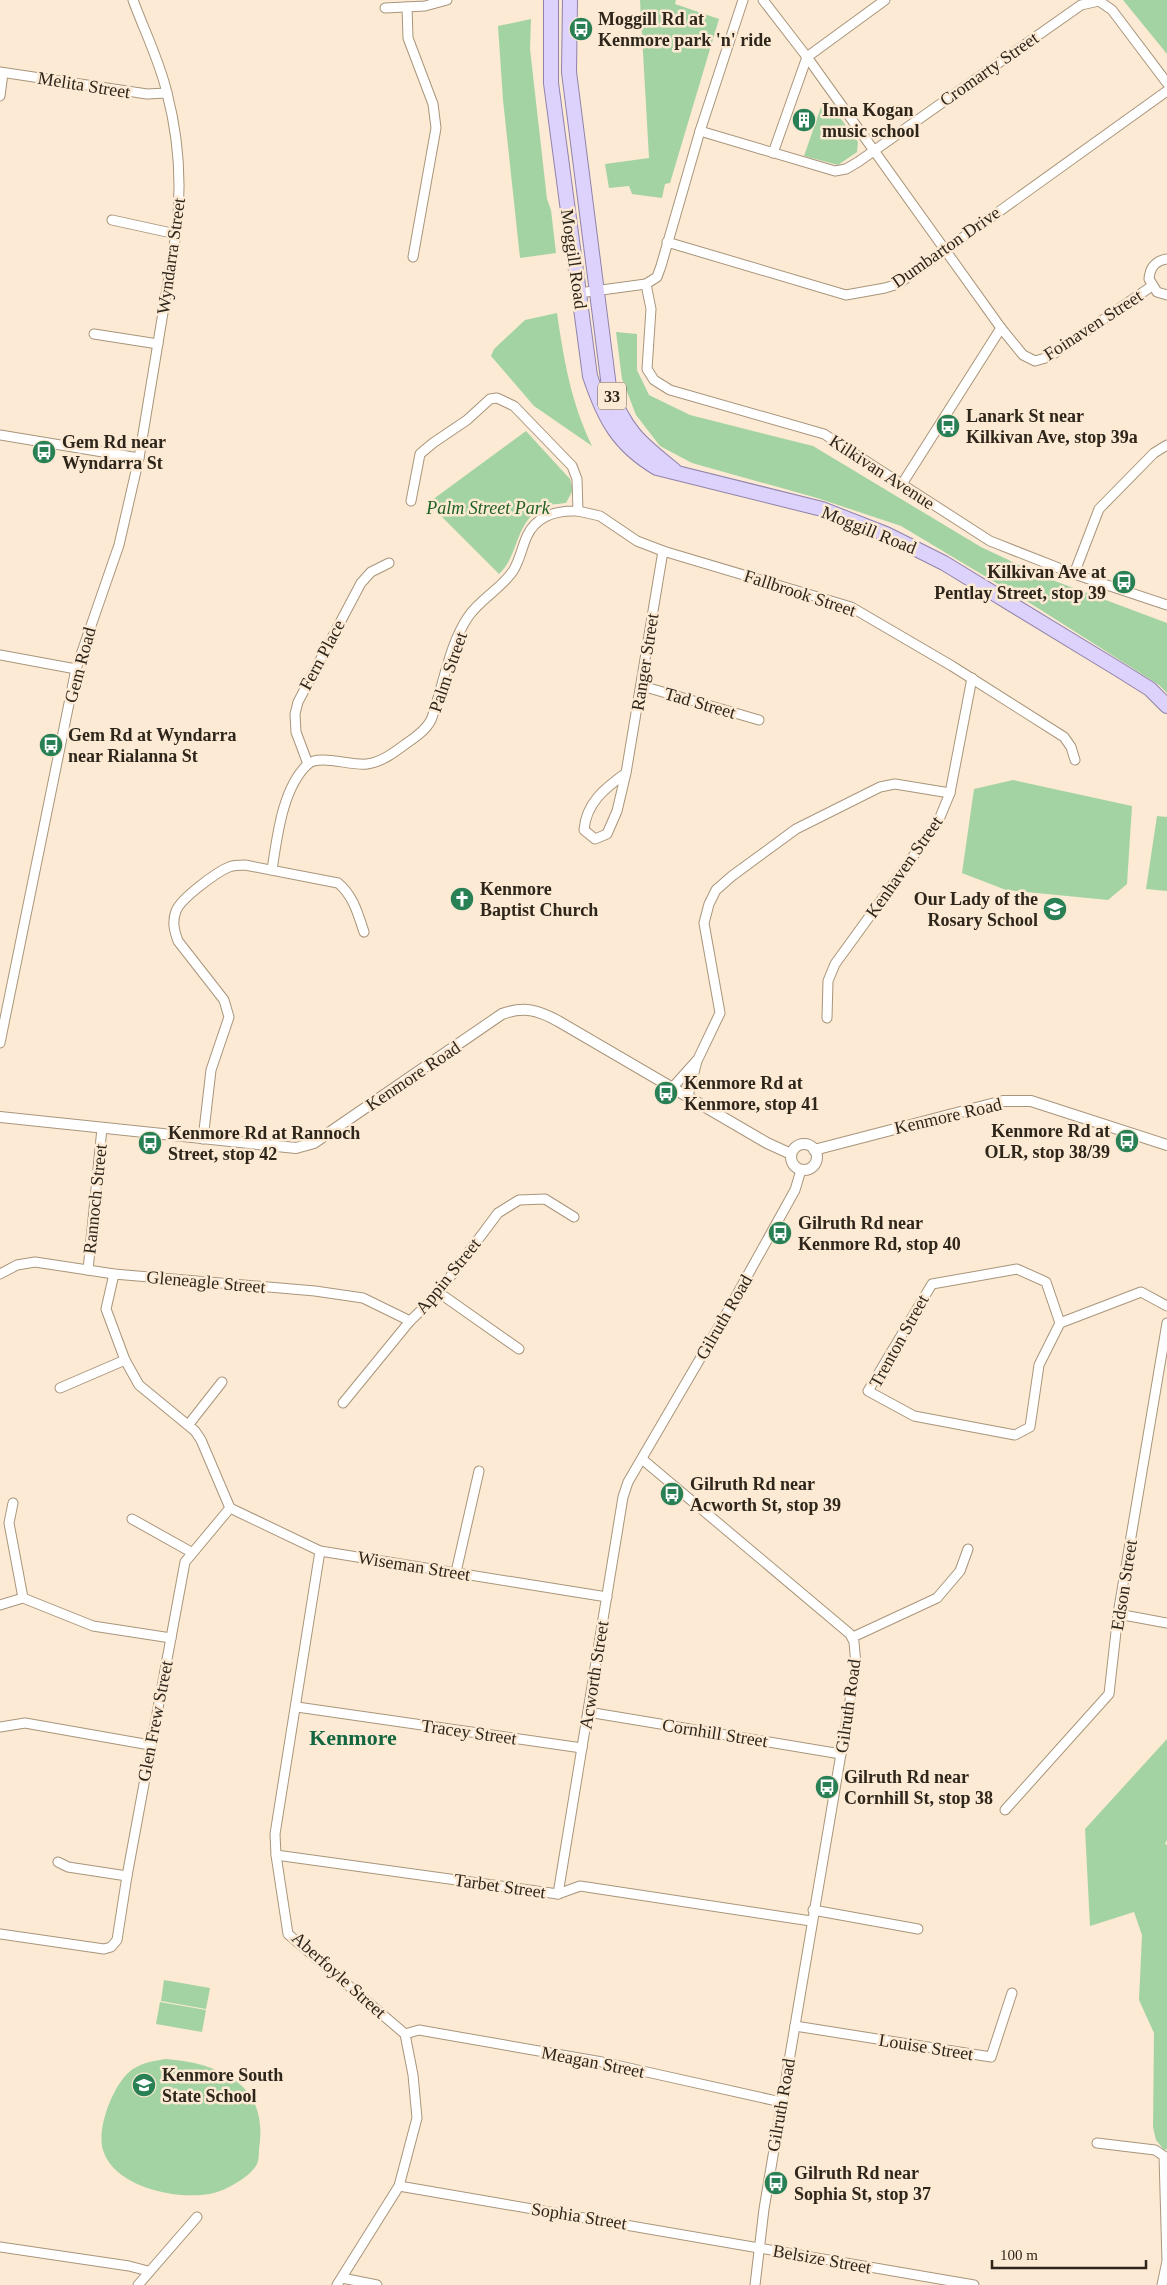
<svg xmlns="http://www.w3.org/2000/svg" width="1167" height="2285" font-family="'Times New Roman',serif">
  <rect width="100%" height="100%" fill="#fcead4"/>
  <g fill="#a4d3a3">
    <polygon points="640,0 676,0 675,4 719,19 670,183 665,184 662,198 632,194 629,186 609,188 605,164 649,158"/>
    <polygon points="1123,0 1167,0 1167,54"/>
    <polygon points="531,19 530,49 547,199 551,210 556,253 520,258 503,100 498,26"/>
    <polygon points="821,107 826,114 835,111 858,142 857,152 838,165 804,156"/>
    <path d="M 557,313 C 564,361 571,402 592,446 L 534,406 L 491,356 L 494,349 L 525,320 Z"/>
    <polygon points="616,332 637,334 637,370 649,395 690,415 813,446 981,547 1047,578 1167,623 1167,693 1159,685 1033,605 901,526 817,498 692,463 660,446 636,415 622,379"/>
    <path d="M 526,431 L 570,479 L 573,490 L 566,503 C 559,504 549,504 543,507 C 514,523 520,554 499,574 L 428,503 Z"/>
    <polygon points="1013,780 1132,806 1127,884 1108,900 1006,890 962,873 974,789"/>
    <polygon points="1157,816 1167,817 1167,891 1146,889"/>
    <polygon points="1167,1739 1167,1840 1165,1844 1167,1845 1167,2149 1164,2150 1156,2140 1153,2127 1154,2033 1139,2000 1142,1935 1134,1912 1090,1926 1085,1829"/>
    <polygon points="164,1980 210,1988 206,2009 161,2001"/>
    <polygon points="160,2002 206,2010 202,2032 156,2024"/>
    <path d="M 166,2059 C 192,2061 215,2066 237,2082 C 259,2098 263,2124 259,2149 C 259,2153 259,2160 257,2164 C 250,2177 228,2189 214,2193 C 181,2201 118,2189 104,2153 C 95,2132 112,2088 128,2073 C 139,2063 152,2061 166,2059 Z"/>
  </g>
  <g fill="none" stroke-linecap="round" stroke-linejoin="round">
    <g stroke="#a9957b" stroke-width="11">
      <g id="minor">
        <polyline points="743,0 700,131 661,266 657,277 646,284 651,309 647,369 654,380 670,390 824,434 990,541 1074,574 1167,605"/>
        <polyline points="763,0 807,57 1001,328 1023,355 1035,361 1049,357 1152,286"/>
        <polyline points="407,7 408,38 433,104 436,128 413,257"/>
        <polyline points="385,8 425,6 447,0"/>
        <polyline points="0,72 147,94 167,93"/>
        <polyline points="0,96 3,73"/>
        <polyline points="700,131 835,171 846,169 858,162 1081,5 1099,1 1112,10 1167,83"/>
        <polyline points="773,153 807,57 885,0"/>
        <polyline points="112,220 176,234"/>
        <polyline points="667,242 846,295 885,288 898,284 1167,91"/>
        <path d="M 1167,259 C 1155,261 1150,267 1149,279 L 1157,292 L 1167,295"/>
        <polyline points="579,293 646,284"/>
        <polyline points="94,334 158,344"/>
        <polyline points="0,435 139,458"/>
        <polyline points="902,484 1001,328"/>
        <polyline points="578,511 600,516 637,541 663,551 851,607 952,666 1064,737 1071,747 1075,760"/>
        <polyline points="1074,574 1099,509 1154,453 1167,445"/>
        <polyline points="0,655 76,669"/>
        <polyline points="642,686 759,720"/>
        <polyline points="308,764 296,732 295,714 298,702 361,583 371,572 389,563"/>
        <path d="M 626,773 L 617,811 L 607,834 L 595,839 L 584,830 C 586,803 605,788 626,773 L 663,551"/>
        <path d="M 272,870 C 277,838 282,788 308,764 C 319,754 351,766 367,764 C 382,762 395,752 407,743 C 416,737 426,730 431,720 C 434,713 436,705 438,698 C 446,671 452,641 468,617 C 480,599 501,589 513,571 C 520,560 522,547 527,536 C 536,516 557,510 578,511 L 577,479 L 572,466 L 514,406 L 497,398 L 490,399 L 467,420 L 433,443 L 420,454 L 411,501"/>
        <polyline points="827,1018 828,981 835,964 938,822 950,793 972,678"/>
        <path d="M 0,1043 L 76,669 L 119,545 L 139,458 L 176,234 C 182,187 179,139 167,93 C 160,62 144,30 133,0"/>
        <polyline points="673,1087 698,1059 720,1013 704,923 709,904 716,890 732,876 796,829 880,787 895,784 950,793"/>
        <polyline points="688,1096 697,1061"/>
        <path d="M 203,1139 L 211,1070 L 229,1017 L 224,1000 L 178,941 C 174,930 172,922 176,911 C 181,898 217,872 229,867 C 234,865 240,865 245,865 L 338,883 C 353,895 358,914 364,932"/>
        <polyline points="88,1270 102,1128"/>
        <polyline points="0,1274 17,1265 35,1262 114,1274 315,1291 363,1298 410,1321"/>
        <polyline points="114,1274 106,1309 125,1360 139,1385 195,1431 201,1440 230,1508"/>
        <polyline points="438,1292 519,1349"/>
        <polyline points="1060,1323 1046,1282 1017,1269 932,1284 868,1391 914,1416 1015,1435 1030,1427 1039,1365 1060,1323 1141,1292 1167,1306"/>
        <polyline points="60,1388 125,1360"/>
        <polyline points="343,1403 410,1321 435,1297 498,1213 519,1200 545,1199 574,1217"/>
        <polyline points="189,1424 222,1382"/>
        <polyline points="642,1459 850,1634 854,1642 856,1665 764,2209 755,2285"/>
        <polyline points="13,1503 9,1523 23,1598 93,1626 171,1638"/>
        <polyline points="230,1508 320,1551 607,1597"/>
        <polyline points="132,1519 191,1552"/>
        <polyline points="320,1551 275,1834 276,1855 288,1934 405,2034 413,2075 417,2118 399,2186 337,2285"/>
        <polyline points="456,1572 479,1471"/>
        <polyline points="0,1605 23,1598"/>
        <polyline points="1118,1614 1167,1623"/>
        <polyline points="853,1637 937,1598 960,1571 968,1549"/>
        <polyline points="297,1707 582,1748"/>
        <polyline points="588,1712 841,1754"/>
        <polyline points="0,1727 25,1723 150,1745"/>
        <polyline points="1005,1810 1109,1694 1118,1614 1167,1323"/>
        <polyline points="276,1855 558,1894 580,1886 811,1921"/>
        <polyline points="58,1862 68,1867 127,1876"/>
        <polyline points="558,1894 623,1497 628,1482 725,1316 795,1190 801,1170"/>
        <polyline points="813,1910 918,1929"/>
        <polyline points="0,1934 104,1949 111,1947 117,1940 127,1876 185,1562 230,1508"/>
        <polyline points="795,2026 991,2057 1012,1993"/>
        <polyline points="405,2034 419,2030 602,2062 781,2102"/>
        <polyline points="1097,2143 1155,2150 1164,2156 1167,2261 1162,2285"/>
        <polyline points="399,2186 974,2285"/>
        <polyline points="0,2247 129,2266 148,2271"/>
        <polyline points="342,2278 377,2285"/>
        <polyline points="138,2285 197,2217"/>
      </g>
    </g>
    <g stroke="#a9957b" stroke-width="12">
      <g id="tertiary">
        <path d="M 0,1117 L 296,1148 L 314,1143 L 502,1014 C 524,1006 538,1010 558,1021 L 767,1143 L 791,1154"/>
        <circle cx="804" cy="1157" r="13"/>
        <polyline points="814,1150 1003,1101 1031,1101 1167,1145"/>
      </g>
    </g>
    <g stroke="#9082ab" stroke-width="16">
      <g id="primary">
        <path d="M 551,0 L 551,83 L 590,376 C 604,418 618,445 657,468 L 822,509 L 886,534 L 944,563 L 1118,669 L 1150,689 L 1167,706"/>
        <path d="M 570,0 L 569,72 L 609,387 C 624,430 640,443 674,470"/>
      </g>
    </g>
    <use href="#minor" stroke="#fff" stroke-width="9"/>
    <use href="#tertiary" stroke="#fff" stroke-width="10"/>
    <use href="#primary" stroke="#dcd2fb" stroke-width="14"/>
  </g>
  <defs>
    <g id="bus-disc" transform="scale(1.25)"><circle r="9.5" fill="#298054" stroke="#fcead4"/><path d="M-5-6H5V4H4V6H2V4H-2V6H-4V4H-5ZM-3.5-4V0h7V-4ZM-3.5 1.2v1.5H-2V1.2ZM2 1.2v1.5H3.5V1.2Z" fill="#fff"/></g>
    <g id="building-disc" transform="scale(1.25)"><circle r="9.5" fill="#298054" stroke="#fcead4"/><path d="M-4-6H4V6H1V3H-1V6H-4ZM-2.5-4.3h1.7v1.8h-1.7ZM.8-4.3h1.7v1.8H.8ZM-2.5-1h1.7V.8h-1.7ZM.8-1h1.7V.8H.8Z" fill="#fff"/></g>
    <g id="church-disc" transform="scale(1.25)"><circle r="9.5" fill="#298054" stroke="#fcead4"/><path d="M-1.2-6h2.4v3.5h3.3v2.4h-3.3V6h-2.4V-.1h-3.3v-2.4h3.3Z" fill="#fff"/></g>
    <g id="school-disc" transform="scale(1.25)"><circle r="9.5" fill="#298054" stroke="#fcead4"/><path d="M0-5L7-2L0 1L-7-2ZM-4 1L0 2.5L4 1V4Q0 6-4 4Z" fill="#fff"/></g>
  </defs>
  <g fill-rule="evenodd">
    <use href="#bus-disc" x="581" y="29"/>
    <use href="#building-disc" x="804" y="120"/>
    <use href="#bus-disc" x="948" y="426"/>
    <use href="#bus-disc" x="44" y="452"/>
    <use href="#bus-disc" x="1124" y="582"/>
    <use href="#bus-disc" x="51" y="745"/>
    <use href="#church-disc" x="462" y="899"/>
    <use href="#school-disc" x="1055" y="909"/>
    <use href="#bus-disc" x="666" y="1093"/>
    <use href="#bus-disc" x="1127" y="1141"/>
    <use href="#bus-disc" x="150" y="1143"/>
    <use href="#bus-disc" x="780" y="1233"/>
    <use href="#bus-disc" x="672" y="1494"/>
    <use href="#bus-disc" x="827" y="1787"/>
    <use href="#school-disc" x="144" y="2085"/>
    <use href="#bus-disc" x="776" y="2183"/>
  </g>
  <g text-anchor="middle" stroke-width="5" stroke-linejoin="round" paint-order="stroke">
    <rect fill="#fcead4" stroke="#6c6152" stroke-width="1" x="598" y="382.5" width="28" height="27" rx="4"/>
    <g font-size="16" font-weight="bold" fill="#2e261b">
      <text x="612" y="402">33</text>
    </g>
    <g font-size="18" font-weight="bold" fill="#2e261b" stroke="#fcead4" text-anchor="start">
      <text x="598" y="25">Moggill Rd at<tspan x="598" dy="21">Kenmore park 'n' ride</tspan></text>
      <text x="822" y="116">Inna Kogan<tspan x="822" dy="21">music school</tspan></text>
      <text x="966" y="422">Lanark St near<tspan x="966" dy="21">Kilkivan Ave, stop 39a</tspan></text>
      <text x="62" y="448">Gem Rd near<tspan x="62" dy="21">Wyndarra St</tspan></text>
      <text x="1106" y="578" text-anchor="end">Kilkivan Ave at<tspan x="1106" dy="21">Pentlay Street, stop 39</tspan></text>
      <text x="68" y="741">Gem Rd at Wyndarra<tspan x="68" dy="21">near Rialanna St</tspan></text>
      <text x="480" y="895">Kenmore<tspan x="480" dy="21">Baptist Church</tspan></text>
      <text x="1038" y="905" text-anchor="end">Our Lady of the<tspan x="1038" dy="21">Rosary School</tspan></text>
      <text x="684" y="1089">Kenmore Rd at<tspan x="684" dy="21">Kenmore, stop 41</tspan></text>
      <text x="1110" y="1137" text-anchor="end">Kenmore Rd at<tspan x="1110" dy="21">OLR, stop 38/39</tspan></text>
      <text x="168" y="1139">Kenmore Rd at Rannoch<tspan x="168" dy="21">Street, stop 42</tspan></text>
      <text x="798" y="1229">Gilruth Rd near<tspan x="798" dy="21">Kenmore Rd, stop 40</tspan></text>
      <text x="690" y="1490">Gilruth Rd near<tspan x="690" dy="21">Acworth St, stop 39</tspan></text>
      <text x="844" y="1783">Gilruth Rd near<tspan x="844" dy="21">Cornhill St, stop 38</tspan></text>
      <text x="162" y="2081">Kenmore South<tspan x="162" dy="21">State School</tspan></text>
      <text x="794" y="2179">Gilruth Rd near<tspan x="794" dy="21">Sophia St, stop 37</tspan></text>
    </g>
    <g font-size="18" fill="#2e261b" stroke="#fcead4">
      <text transform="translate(989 69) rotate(-35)" y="6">Cromarty Street</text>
      <text transform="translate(84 85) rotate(9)" y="6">Melita Street</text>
      <text transform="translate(946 247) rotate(-35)" y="6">Dumbarton Drive</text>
      <text transform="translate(171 256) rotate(-82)" y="6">Wyndarra Street</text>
      <text transform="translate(574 259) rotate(82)" y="6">Moggill Road</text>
      <text transform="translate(1093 325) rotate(-33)" y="6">Foinaven Street</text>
      <text transform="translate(882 472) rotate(33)" y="6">Kilkivan Avenue</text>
      <text transform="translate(869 530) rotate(22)" y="6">Moggill Road</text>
      <text transform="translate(800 593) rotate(18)" y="6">Fallbrook Street</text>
      <text transform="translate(322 655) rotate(-62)" y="6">Fern Place</text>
      <text transform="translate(645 662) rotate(-81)" y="6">Ranger Street</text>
      <text transform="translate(80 665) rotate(-75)" y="6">Gem Road</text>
      <text transform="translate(448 672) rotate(-71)" y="6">Palm Street</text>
      <text transform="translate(700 703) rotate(16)" y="6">Tad Street</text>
      <text transform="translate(904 867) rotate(-55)" y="6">Kenhaven Street</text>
      <text transform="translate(413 1076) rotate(-34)" y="6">Kenmore Road</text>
      <text transform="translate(948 1116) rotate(-13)" y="6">Kenmore Road</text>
      <text transform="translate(95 1199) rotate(-84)" y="6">Rannoch Street</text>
      <text transform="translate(448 1276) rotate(-51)" y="6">Appin Street</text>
      <text transform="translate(206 1282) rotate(5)" y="6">Gleneagle Street</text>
      <text transform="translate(724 1317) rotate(-60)" y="6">Gilruth Road</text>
      <text transform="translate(899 1341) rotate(-61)" y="6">Trenton Street</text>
      <text transform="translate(414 1566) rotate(9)" y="6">Wiseman Street</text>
      <text transform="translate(1124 1585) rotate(-81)" y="6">Edson Street</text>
      <text transform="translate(594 1675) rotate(-81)" y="6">Acworth Street</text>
      <text transform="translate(848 1706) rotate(-82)" y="6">Gilruth Road</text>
      <text transform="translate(155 1721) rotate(-79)" y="6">Glen Frew Street</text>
      <text transform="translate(469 1732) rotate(8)" y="6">Tracey Street</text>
      <text transform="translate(715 1733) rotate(9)" y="6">Cornhill Street</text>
      <text transform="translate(500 1886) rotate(8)" y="6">Tarbet Street</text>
      <text transform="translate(339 1975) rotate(42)" y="6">Aberfoyle Street</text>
      <text transform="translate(926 2047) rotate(9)" y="6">Louise Street</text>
      <text transform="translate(593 2062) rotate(11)" y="6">Meagan Street</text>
      <text transform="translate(781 2105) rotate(-80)" y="6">Gilruth Road</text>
      <text transform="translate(579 2216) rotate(9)" y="6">Sophia Street</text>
      <text transform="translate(822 2259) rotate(10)" y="6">Belsize Street</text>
    </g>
    <g font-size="18" font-style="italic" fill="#1e6022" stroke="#fcead4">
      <text x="488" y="514">Palm Street Park</text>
    </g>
    <g font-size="22" font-weight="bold" fill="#136740" stroke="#fcead4">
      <text x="353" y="1745">Kenmore</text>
    </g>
  </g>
  <path d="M992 2260v8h154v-8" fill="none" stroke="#2e261b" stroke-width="2.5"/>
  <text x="1000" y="2260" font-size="15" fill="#2e261b" stroke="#fcead4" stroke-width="4" paint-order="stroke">100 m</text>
</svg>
